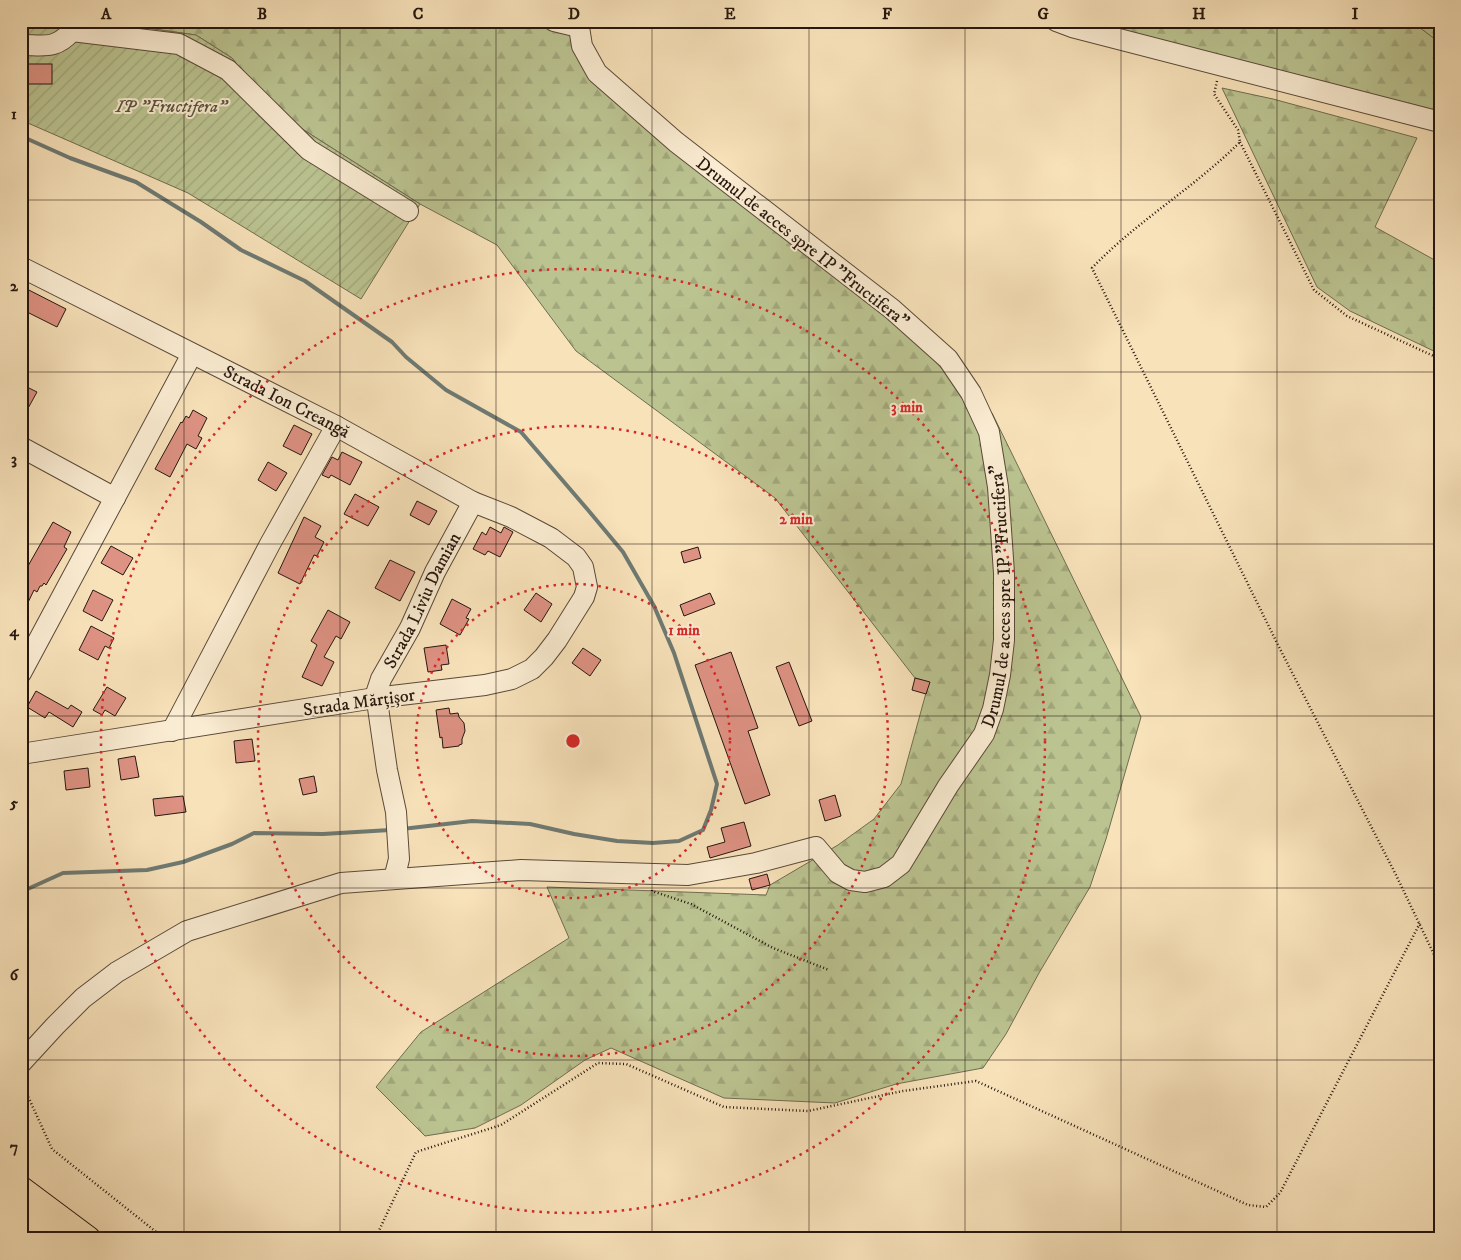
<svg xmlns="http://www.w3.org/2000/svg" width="1461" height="1260" font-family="'IM FELL DW Pica',serif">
  <defs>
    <pattern id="grass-dots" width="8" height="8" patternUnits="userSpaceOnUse" patternTransform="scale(1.25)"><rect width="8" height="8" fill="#bbc491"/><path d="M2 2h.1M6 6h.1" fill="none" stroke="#a1a87c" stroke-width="1.8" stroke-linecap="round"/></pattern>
    <pattern id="forest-firs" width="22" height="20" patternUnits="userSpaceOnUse" patternTransform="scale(1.25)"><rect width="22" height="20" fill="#bbc491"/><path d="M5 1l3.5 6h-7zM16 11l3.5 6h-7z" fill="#a1a87c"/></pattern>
    <pattern id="garden-furrows" width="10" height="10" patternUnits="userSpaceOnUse" patternTransform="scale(1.25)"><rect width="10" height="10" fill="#bbc491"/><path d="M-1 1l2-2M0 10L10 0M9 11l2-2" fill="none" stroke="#a1a87c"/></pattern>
  </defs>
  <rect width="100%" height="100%" fill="#f8e2ba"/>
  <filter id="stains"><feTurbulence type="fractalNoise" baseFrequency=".004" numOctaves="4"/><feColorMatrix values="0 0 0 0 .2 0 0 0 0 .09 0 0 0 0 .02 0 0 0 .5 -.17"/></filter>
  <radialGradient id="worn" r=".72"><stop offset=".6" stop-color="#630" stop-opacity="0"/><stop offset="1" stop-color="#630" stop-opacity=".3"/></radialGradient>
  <polygon fill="url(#grass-dots)" stroke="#706d50" points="1411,21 1440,21 1440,43"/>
  <g fill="url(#forest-firs)" stroke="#706d50">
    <polygon points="97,21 541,21 572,36 593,83 826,266 915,339 946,373 979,423 992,413 1141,717 1106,839 1090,887 1039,973 1006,1034 983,1068 896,1084 835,1103 724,1098 611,1048 585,1060 521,1105 475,1128 425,1136 376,1087 421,1032 569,938 547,887 766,895 770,885 838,845 874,819 901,784 929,682 915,678 775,498 576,351 497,245 420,204 274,111 232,58 196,35"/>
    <polygon points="1091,21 1411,21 1440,43 1440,115 1220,58"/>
    <polygon points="1222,88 1273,99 1417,138 1375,227 1440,263 1440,354 1350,311 1317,287"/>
  </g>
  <polygon fill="url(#garden-furrows)" stroke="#706d50" points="21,21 97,21 196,35 232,58 274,111 420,204 361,299 188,193 21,120"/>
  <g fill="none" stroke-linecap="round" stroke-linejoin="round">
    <g stroke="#6e7a73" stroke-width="4">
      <polyline points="21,136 70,158 136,182 201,222 241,250 305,281 392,342 406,357 446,390 521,432 588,510 623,552 654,606 674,653 717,784 711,810 703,830 679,841 653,843 617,841 574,834 530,824 472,821 402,829"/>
      <polyline points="21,892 63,873 147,870 183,862 232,844 254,833 323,834 390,830"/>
    </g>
  </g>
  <g fill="#de9283" stroke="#25160e">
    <rect x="25" y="64" width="27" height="20"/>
    <polygon points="21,286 66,309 57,327 21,309"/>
    <polygon points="21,384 37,392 21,421"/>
    <polygon points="193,410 207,418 198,436 202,438 196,449 187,444 170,477 155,469 181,422 182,423 186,416 189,418"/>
    <polygon points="294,425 312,434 301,455 283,446"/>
    <polygon points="342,452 362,462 350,485 331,475 329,478 322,475 332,457 338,460"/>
    <polygon points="268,462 287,473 276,491 258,480"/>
    <polygon points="355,494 379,507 368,526 344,514"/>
    <polygon points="417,501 437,511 429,525 410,515"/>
    <polygon points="304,517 321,526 315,537 324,542 317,556 314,555 300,584 278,573"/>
    <polygon points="53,522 71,532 64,547 67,549 46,585 44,583 42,586 40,586 37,592 34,590 21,617 21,582 26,574 24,573"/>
    <polygon points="490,527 501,533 504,527 513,532 500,557 488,551 485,555 473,549 482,532 486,535"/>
    <polygon points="111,546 133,558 123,575 101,563"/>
    <polygon points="698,547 701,558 684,563 681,552"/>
    <polygon points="390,560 415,572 400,601 375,588"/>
    <polygon points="93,590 113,600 102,621 83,611"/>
    <polygon points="536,593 552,604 541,622 524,610"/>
    <polygon points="710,593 715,604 684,616 680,605"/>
    <polygon points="452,599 471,609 466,618 469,619 460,635 440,624"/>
    <polygon points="328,610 350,622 341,639 336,636 324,657 334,662 322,686 302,677 317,645 311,641"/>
    <polygon points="91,626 114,638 109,648 105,646 98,660 79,650"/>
    <polygon points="446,645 449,664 441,665 442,670 428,672 424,648"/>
    <polygon points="583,648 601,660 590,676 572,663"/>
    <polygon points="731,652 758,728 748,731 770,795 745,804 695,665"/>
    <polygon points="789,662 812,721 799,726 776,667"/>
    <polygon points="915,678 930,682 926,694 912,690"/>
    <polygon points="107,687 126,698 115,716 105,710 102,715 93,710"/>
    <polygon points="36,691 68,709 71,705 82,712 73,727 49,712 45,718 27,707"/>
    <polygon points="449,708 450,714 458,713 459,717 464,723 465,731 462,739 462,744 459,745 459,746 443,748 442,737 440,738 436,710"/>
    <polygon points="252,739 255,761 236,763 234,741"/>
    <polygon points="135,756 139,777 121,780 118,759"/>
    <polygon points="88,768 90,787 66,790 64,771"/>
    <polygon points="314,776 317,792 303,795 299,779"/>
    <polygon points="835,795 841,816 825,821 819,800"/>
    <polygon points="183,796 186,812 155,816 153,799"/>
    <polygon points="744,822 751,846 710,858 707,847 725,842 721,828"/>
    <polygon points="767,874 770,885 752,890 749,879"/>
  </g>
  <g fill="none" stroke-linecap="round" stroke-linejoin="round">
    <g stroke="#5a4939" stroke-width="22">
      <g id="minor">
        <polyline points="554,21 579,27"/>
        <polyline points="1056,21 1072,27 1440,122"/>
        <path d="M 21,45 C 44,45 55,50 72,31 L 179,44 L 228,70 L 309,150 L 408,211"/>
        <path id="s1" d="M 21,267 L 336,426 L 473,502 L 511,517 L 551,538 L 576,557 L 583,567 L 587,587 L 584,597 L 557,640 L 544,657 L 532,669 L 512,679 L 485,685 L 375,698 L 21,754"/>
        <polyline points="21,447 115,498"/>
        <polyline points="21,673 192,354"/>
        <polyline points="172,731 270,544 336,426"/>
        <path id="s2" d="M 394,879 L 399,859 L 396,812 L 387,770 L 376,694 L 381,679 L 410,628 L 435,572 L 473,502"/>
        <path id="s3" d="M 21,1063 L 55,1026 L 83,998 L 117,972 L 187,931 L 341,883 L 521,870 L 688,875 L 756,863 L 816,847 L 838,873 L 851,880 L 865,882 L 884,877 L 901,864 L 948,786 L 984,734 L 993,709 L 1000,675 L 1004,640 L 1004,573 L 998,487 L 989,432 L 971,393 L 948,359 L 892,309 L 676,142 L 597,73 L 582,46 L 579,27 L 582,21"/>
      </g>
    </g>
    <g stroke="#25160e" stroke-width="27">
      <g id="major">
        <polyline points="21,1189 88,1239"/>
        <polyline points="21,1217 49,1239"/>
      </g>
    </g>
    <g stroke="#25160e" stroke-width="2.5" stroke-dasharray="1 2.5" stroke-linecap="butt">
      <path d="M 1217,81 L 1214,94 L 1238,130 L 1240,142 C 1194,188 1137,221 1092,268 L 1279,647 L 1396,875 L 1440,967"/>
      <polyline points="1240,142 1314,290 1347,316 1440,359"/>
      <polyline points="652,890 652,891 691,904 773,948 829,970"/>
      <polyline points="21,1081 52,1149 165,1239"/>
      <polyline points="375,1239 416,1152 501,1125 598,1063 626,1064 724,1107 808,1111 903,1091 976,1081 1248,1205 1266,1207 1280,1193 1420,923"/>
    </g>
    <use href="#minor" stroke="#faecd2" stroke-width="20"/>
    <use href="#major" stroke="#f8e2ba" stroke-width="25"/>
  </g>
  <path fill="none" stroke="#25160e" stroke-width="1" stroke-opacity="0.55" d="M 184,21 L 184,1239M 340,21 L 340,1239M 496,21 L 496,1239M 652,21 L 652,1239M 809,21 L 809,1239M 965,21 L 965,1239M 1121,21 L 1121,1239M 1277,21 L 1277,1239M 21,200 L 1440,200M 21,372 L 1440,372M 21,544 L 1440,544M 21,716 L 1440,716M 21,888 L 1440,888M 21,1060 L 1440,1060"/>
  <g fill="none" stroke="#d62828" stroke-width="2.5" stroke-dasharray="2.5 5">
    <circle cx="573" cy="741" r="157"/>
    <circle cx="573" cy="741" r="315"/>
    <circle cx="573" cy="741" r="472"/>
  </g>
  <g text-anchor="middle" stroke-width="4" stroke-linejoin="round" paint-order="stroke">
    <g font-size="18" font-style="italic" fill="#5a533c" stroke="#faecd2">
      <text x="171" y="112">IP "Fructifera"</text>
    </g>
    <g font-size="18" fill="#25160e" stroke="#faecd2">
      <text transform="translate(803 242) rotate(38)" y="6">Drumul de acces spre IP "Fructifera"</text>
      <text dy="6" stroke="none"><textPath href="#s1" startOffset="298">Strada Ion Creangă</textPath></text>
      <text dy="6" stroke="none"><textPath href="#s3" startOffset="1252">Drumul de acces spre IP "Fructifera"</textPath></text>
      <text dy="6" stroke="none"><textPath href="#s2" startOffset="292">Strada Liviu Damian</textPath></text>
      <text transform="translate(359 702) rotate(-8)" y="6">Strada Mărțișor</text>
    </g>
  </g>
  <circle cx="573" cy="741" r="8" fill="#d62828" stroke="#faecd2" stroke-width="2.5"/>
  <g font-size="15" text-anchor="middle" font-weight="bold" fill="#d62828" stroke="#faecd2" stroke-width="4" stroke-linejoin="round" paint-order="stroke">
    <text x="907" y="412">3 min</text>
    <text x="796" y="524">2 min</text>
    <text x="684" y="635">1 min</text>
  </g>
  <rect width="1461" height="1260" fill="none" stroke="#f8e2ba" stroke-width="55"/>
  <rect x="28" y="28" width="1406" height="1204" fill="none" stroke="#25160e" stroke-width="2"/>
  <g font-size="16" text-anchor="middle" font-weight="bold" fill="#25160e">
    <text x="106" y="19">A</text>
    <text x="262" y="19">B</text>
    <text x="418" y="19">C</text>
    <text x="574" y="19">D</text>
    <text x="730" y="19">E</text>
    <text x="887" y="19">F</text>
    <text x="1043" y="19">G</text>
    <text x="1199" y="19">H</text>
    <text x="1355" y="19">I</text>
    <text x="14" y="119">1</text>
    <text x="14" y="291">2</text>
    <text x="14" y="464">3</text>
    <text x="14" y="636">4</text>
    <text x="14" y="808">5</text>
    <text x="14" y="980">6</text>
    <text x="14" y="1152">7</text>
  </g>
  <rect width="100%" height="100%" filter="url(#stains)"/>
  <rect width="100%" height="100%" fill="url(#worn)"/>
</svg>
